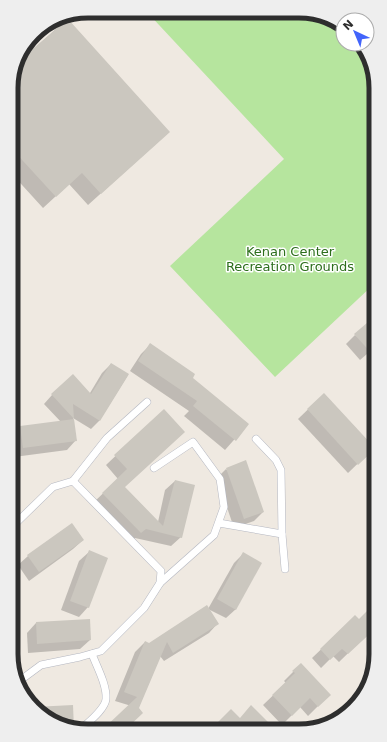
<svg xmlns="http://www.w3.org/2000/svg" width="387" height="742" font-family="'DejaVu Sans',sans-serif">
  <rect width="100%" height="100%" fill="#efe9e1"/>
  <polygon fill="#b6e59e" points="146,11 314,12 343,27 343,44 359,44 372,64 373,285 275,377 170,266 284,159"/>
  <g fill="#0003">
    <polygon points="67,19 169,132 88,205 69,184 43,208 12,174 12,78 26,51 28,54"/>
    <polygon points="355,335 374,348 360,360 346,344"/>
    <polygon points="150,345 248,424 225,450 184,416 189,411 130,371 141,354"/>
    <polygon points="111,364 128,375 99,421 91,429 73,418 76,440 67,450 14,457 14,434 20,427 61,422 44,404 52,395 90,393 102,373"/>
    <polygon points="324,394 374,448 348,473 298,419"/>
    <polygon points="164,410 124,487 158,522 165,490 175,481 181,537 171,546 135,538 131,542 93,503 118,479 106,465"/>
    <polygon points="14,463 18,467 14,471"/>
    <polygon points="226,469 263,512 254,521 234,528 217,478"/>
    <polygon points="83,540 73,549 29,581 18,565 28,556"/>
    <polygon points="89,552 88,607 79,617 61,610 79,561"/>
    <polygon points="243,554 236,609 226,618 208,609 234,563"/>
    <polygon points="375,605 376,630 374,628 339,662 333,656 321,668 312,658 355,617 359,621"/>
    <polygon points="36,623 90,640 80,649 28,653 27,633"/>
    <polygon points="218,623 209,633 164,661 160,656 138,708 115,701 135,652 145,642 149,644"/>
    <polygon points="301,664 320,704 308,716 300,707 282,725 263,705 286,683 284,681"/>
    <polygon points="231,710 239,719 272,728 213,728"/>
  </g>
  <g fill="#cbc7bf">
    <polygon points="68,19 170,132 101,194 82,173 56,197 12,149 12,78 26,50 28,53"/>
    <polygon points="374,317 374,356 354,334"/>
    <polygon points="150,343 195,374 193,378 249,424 236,441 193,406 197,401 138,361"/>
    <polygon points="111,363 129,374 100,421 73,404 74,419 51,394 73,374 91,394"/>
    <polygon points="324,393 374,447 374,450 358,465 307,409"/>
    <polygon points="164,409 185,432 125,487 163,526 175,480 195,485 182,538 146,529 141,533 102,493 127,469 114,455"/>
    <polygon points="74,419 77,441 23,448 20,426"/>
    <polygon points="246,460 264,512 244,519 226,468"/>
    <polygon points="72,523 84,540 39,572 27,555"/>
    <polygon points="89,550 108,558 89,608 70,601"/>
    <polygon points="243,552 262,563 236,610 217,599"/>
    <polygon points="375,603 376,628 348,654 342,649 330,660 320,649 355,615 359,619"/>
    <polygon points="207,605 219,624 173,653 167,642 139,708 143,713 125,730 102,730 137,697 124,692 145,641 149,643"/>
    <polygon points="90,619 91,640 37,644 36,622"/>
    <polygon points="301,663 331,695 318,707 310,698 292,716 272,695 295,673 292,671"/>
    <polygon points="73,705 74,729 37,712 34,707"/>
    <polygon points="251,705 274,728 212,728 231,709 240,718"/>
  </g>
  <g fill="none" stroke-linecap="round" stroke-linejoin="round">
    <g stroke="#b4b7c1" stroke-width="8">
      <g id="service">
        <polyline points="256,439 276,460 281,470 282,534"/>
        <polyline points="154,468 193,442 220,479 224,507 214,535 160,583"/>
        <polyline points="73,481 107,438 147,402"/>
        <polyline points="219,523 282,534 285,569"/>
        <polyline points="14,525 53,487 73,481 161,571 160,583 144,608 101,651 80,657 41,665 18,682"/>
        <path d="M 80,730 C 87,723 105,710 106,699 C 107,685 97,667 92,654"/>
      </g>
    </g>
    <use href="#service" stroke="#fff" stroke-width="7"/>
  </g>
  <g text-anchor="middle" stroke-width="3" stroke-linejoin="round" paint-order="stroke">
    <g font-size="13" fill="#2c6e1b" stroke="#fff">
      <text x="290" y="256">Kenan Center<tspan x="290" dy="15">Recreation Grounds</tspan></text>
    </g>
  </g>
  <path d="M0 0H387V742H0ZM88 18H299A70 70 0 0 1 369 88V654A70 70 0 0 1 299 724H88A70 70 0 0 1 18 654V88A70 70 0 0 1 88 18Z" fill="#eee" fill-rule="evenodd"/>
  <path fill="none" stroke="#2e2e2e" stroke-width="5" d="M88 18H299A70 70 0 0 1 369 88V654A70 70 0 0 1 299 724H88A70 70 0 0 1 18 654V88A70 70 0 0 1 88 18Z"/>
  <g transform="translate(355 32) rotate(316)"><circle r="19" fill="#ffffff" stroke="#ababab"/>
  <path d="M0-3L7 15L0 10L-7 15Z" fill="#4264fb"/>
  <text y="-6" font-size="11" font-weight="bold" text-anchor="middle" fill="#2e2e2e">N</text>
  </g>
</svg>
